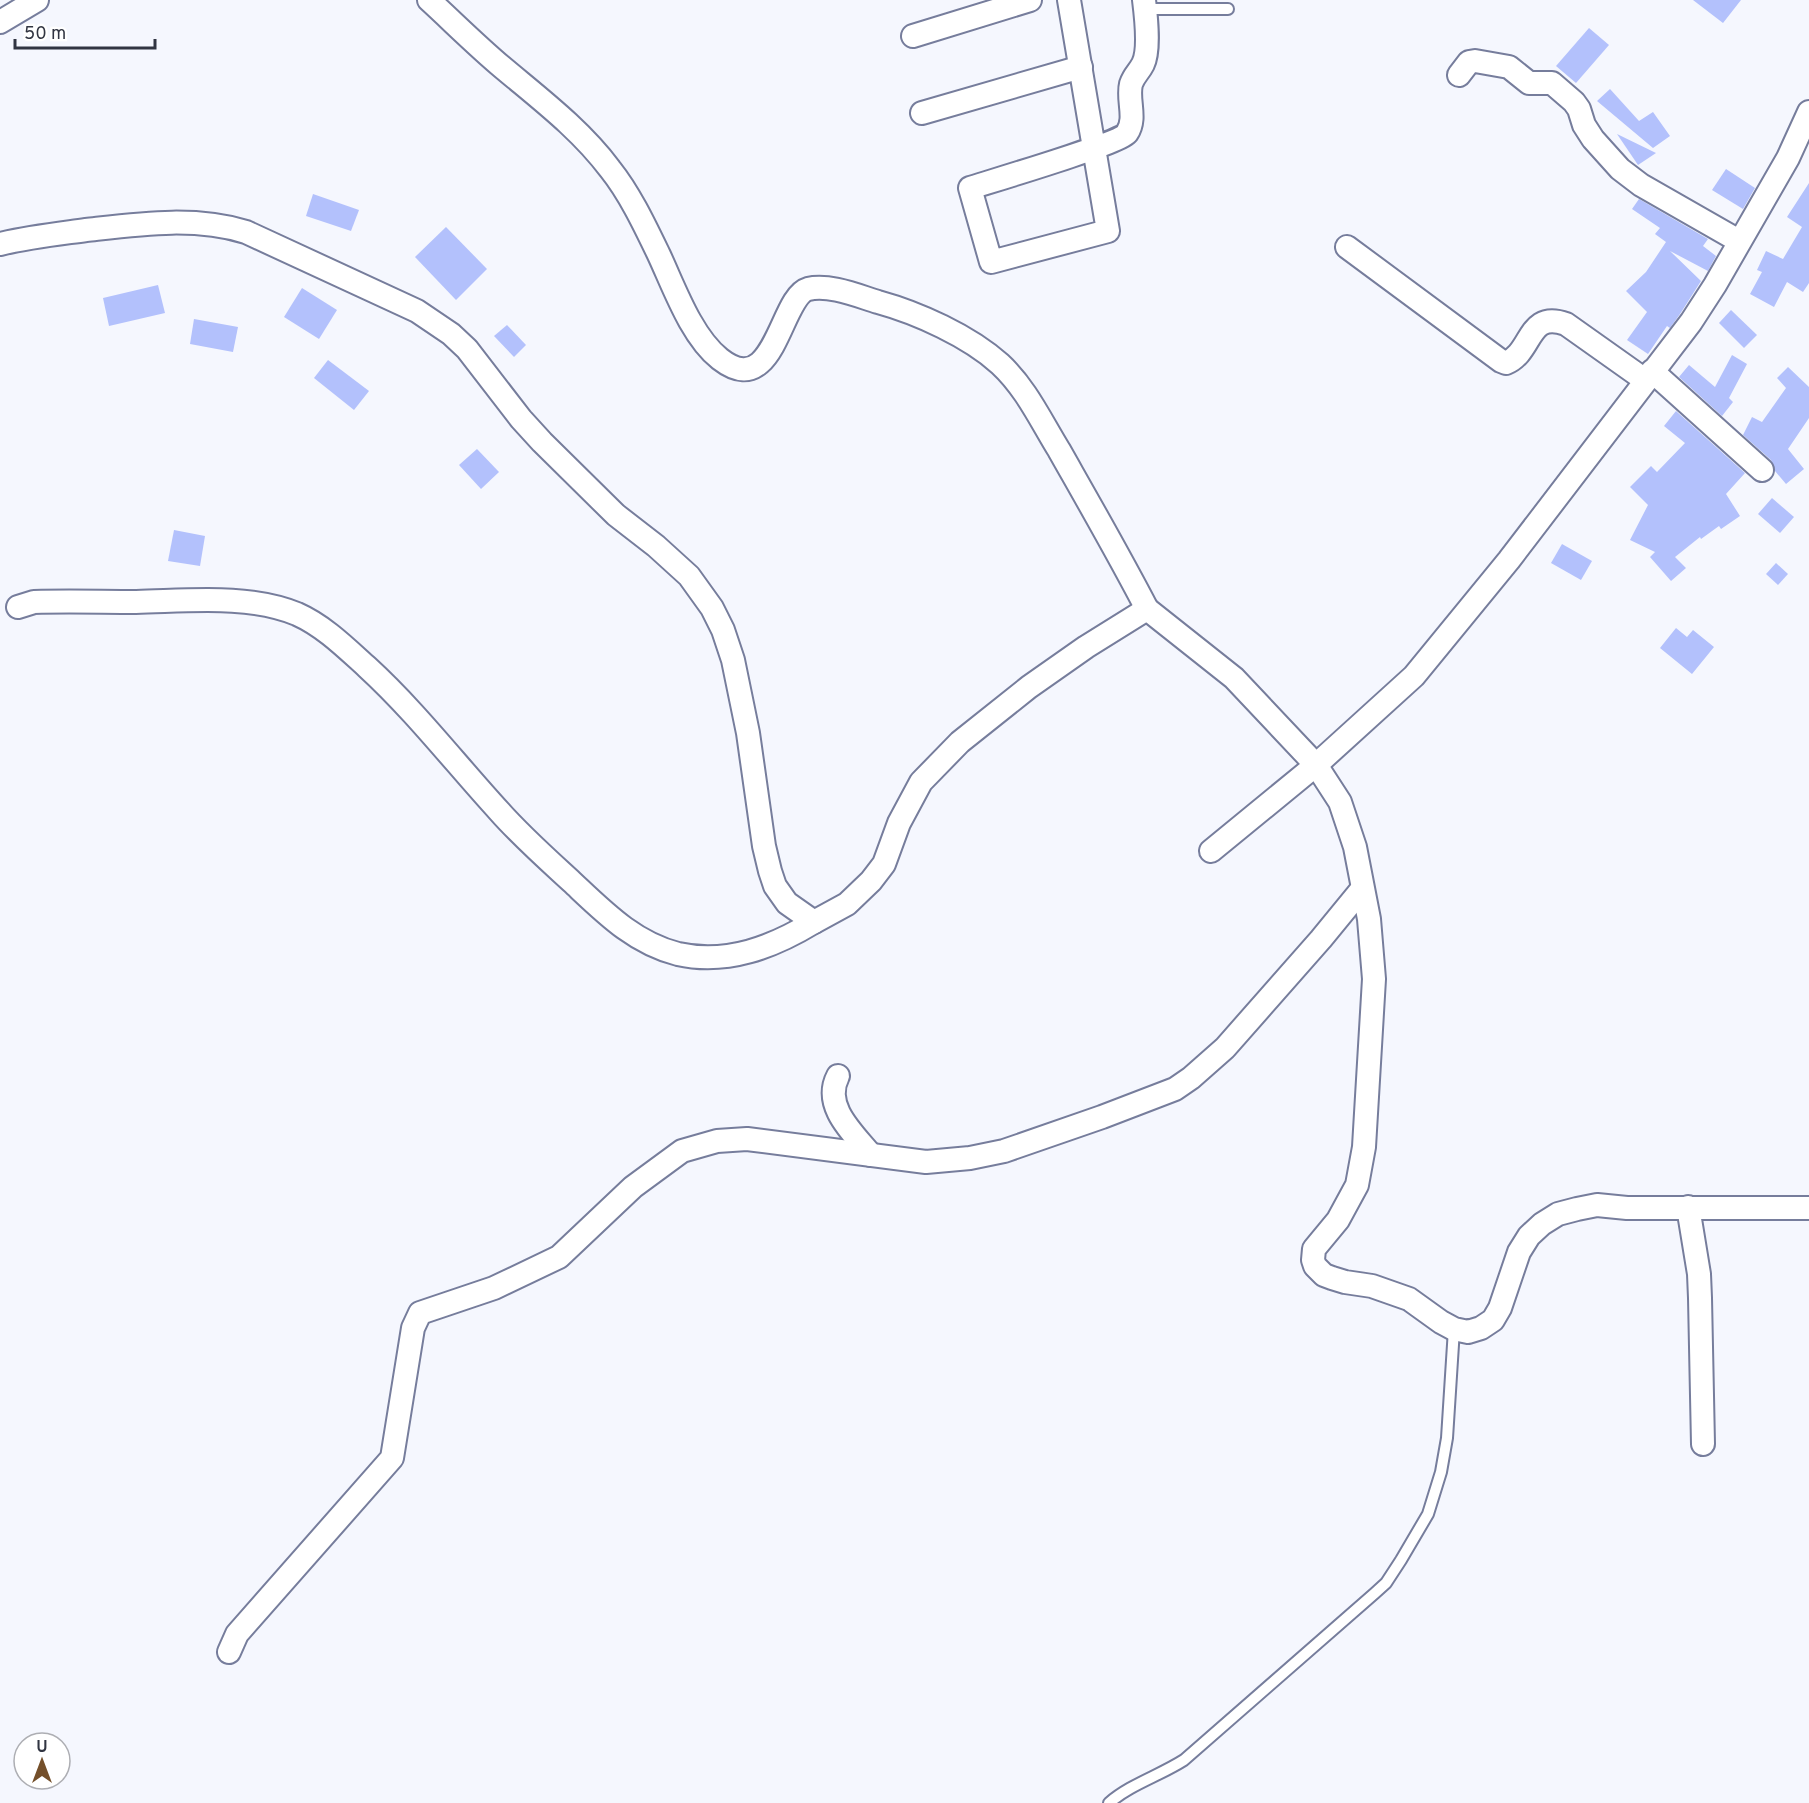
<svg xmlns="http://www.w3.org/2000/svg" width="1809" height="1803" font-family="Overpass,sans-serif">
  <rect width="100%" height="100%" fill="#f5f7fe"/>
  <g fill="#b3c1fc">
    <polygon points="1693,0 1741,0 1723,23"/>
    <polygon points="1589,28 1609,45 1576,83 1556,66"/>
    <polygon points="1610,89 1639,121 1653,112 1670,136 1653,148 1597,101"/>
    <polygon points="1617,134 1656,153 1638,165"/>
    <polygon points="1726,169 1755,188 1743,209 1712,190"/>
    <polygon points="1809,183 1809,283 1803,292 1787,282 1774,307 1750,294 1762,272 1757,270 1766,251 1783,259 1802,227 1787,217"/>
    <polygon points="313,194 359,210 351,231 306,216"/>
    <polygon points="1639,199 1708,239 1703,246 1716,256 1708,271 1670,251 1701,281 1680,314 1670,328 1667,326 1648,354 1627,340 1647,312 1626,291 1646,272 1666,242 1655,234 1660,228 1632,209"/>
    <polygon points="446,227 487,269 456,300 415,257"/>
    <polygon points="158,285 165,313 109,326 103,298"/>
    <polygon points="302,288 337,310 319,339 284,317"/>
    <polygon points="1731,310 1757,335 1744,348 1719,323"/>
    <polygon points="194,319 238,327 233,352 190,344"/>
    <polygon points="507,325 526,345 514,357 494,336"/>
    <polygon points="1732,355 1747,364 1729,398 1733,402 1722,416 1679,377 1689,365 1715,387"/>
    <polygon points="328,360 369,391 354,410 314,378"/>
    <polygon points="1788,367 1809,387 1809,418 1788,449 1804,469 1786,484 1775,471 1771,460 1743,435 1752,417 1762,422 1786,388 1777,378"/>
    <polygon points="1676,411 1745,473 1726,494 1740,516 1721,529 1719,526 1701,539 1700,537 1675,557 1686,568 1671,581 1650,557 1655,552 1630,540 1648,505 1630,487 1651,466 1657,472 1685,443 1664,426"/>
    <polygon points="477,449 499,472 481,489 459,465"/>
    <polygon points="1772,498 1794,517 1780,533 1758,514"/>
    <polygon points="174,530 205,536 200,566 168,561"/>
    <polygon points="1562,544 1592,561 1581,580 1551,563"/>
    <polygon points="1776,563 1788,574 1778,585 1766,574"/>
    <polygon points="1676,628 1687,637 1693,630 1714,647 1692,674 1660,648"/>
  </g>
  <g fill="none" stroke-linecap="round" stroke-linejoin="round">
    <g stroke="#767d9c" stroke-width="14">
      <g id="service">
        <polyline points="1145,9 1228,9"/>
        <path d="M 1109,1803 C 1131,1784 1159,1776 1184,1760 L 1375,1593 L 1386,1583 L 1401,1560 L 1428,1514 L 1441,1472 L 1447,1438 L 1454,1329"/>
      </g>
    </g>
    <g stroke="#767d9c" stroke-width="26">
      <g id="minor">
        <path d="M 429,0 C 453,22 477,46 502,67 C 540,99 580,129 610,169 C 630,194 645,226 659,255 C 674,287 691,336 720,359 C 775,402 780,297 808,289 C 830,284 858,296 878,302 C 918,313 969,336 1000,364 C 1026,388 1041,421 1059,450 C 1089,503 1119,555 1147,609"/>
        <path d="M 1069,0 C 1082,77 1095,154 1108,231 L 991,262 L 970,188 C 992,181 1120,143 1127,133 C 1137,118 1127,100 1131,84 C 1134,75 1139,72 1143,64 C 1150,50 1146,16 1144,0"/>
        <polyline points="0,22 37,0"/>
        <polyline points="913,36 1030,0"/>
        <polyline points="1459,75 1469,62 1475,61 1509,67 1529,83 1552,83 1574,102 1579,109 1584,125 1593,139 1620,169 1641,185 1739,241"/>
        <polyline points="922,113 1081,67"/>
        <path d="M 0,244 C 29,237 57,234 86,230 C 139,224 194,216 246,232 L 417,311 L 451,334 L 467,349 L 521,419 L 542,442 L 616,515 L 656,546 L 689,576 L 712,608 L 723,630 L 733,660 L 748,733 L 764,846 L 770,871 L 775,886 L 787,903 L 814,922 L 847,904 L 871,881 L 884,864 L 899,823 L 921,782 L 960,742 L 1029,687 L 1086,647 L 1147,609 L 1234,678 L 1316,765 L 1340,802 L 1355,847 L 1369,919 L 1374,979 L 1364,1147 L 1357,1185 L 1338,1220 L 1314,1249 L 1313,1260 L 1315,1266 L 1324,1275 L 1332,1278 L 1345,1282 L 1372,1286 L 1409,1299 L 1441,1322 L 1454,1329 L 1468,1332 L 1481,1328 L 1493,1320 L 1500,1308 L 1519,1252 L 1529,1236 L 1542,1224 L 1558,1214 L 1577,1209 L 1597,1205 L 1627,1208 L 1809,1208"/>
        <path d="M 1347,247 L 1501,361 L 1506,363 C 1533,352 1527,310 1566,324 L 1645,380"/>
        <polyline points="1652,371 1762,470"/>
        <path d="M 18,607 L 34,602 C 68,601 102,602 136,602 C 188,601 248,594 297,614 C 324,626 346,648 367,667 C 415,711 455,763 499,811 C 521,836 547,859 572,882 C 604,912 634,943 678,954 C 727,965 773,947 814,922"/>
        <polyline points="1211,851 1316,765 1414,676 1509,560 1691,322 1715,285 1788,158 1809,112"/>
        <path d="M 838,1076 C 822,1106 854,1134 871,1155"/>
        <polyline points="1688,1207 1699,1274 1700,1298 1703,1444"/>
        <polyline points="229,1652 237,1634 392,1458 413,1328 420,1313 494,1288 559,1257 633,1187 682,1151 717,1141 747,1139 926,1162 970,1158 1004,1151 1102,1117 1175,1089 1191,1078 1225,1048 1321,939 1362,889"/>
      </g>
    </g>
    <use href="#service" stroke="#fff" stroke-width="10"/>
    <use href="#minor" stroke="#fff" stroke-width="22"/>
  </g>
  <g transform="translate(42 1761)"><circle r="28" fill="#ffffff" stroke="#adaeb3" stroke-width="1.5"/>
  <path d="M0-4.5L10 22L0 15L-10 22Z" fill="#744f2a"/>
  <text y="-9" font-size="16" font-weight="bold" text-anchor="middle" fill="#313542">U</text>
  </g>
  <path d="M15 39v9h140v-9" fill="none" stroke="#313542" stroke-width="3"/>
  <text x="24" y="39" font-size="18" fill="#313542" stroke="#ffffff" stroke-width="4.5" paint-order="stroke">50 m</text>
</svg>
